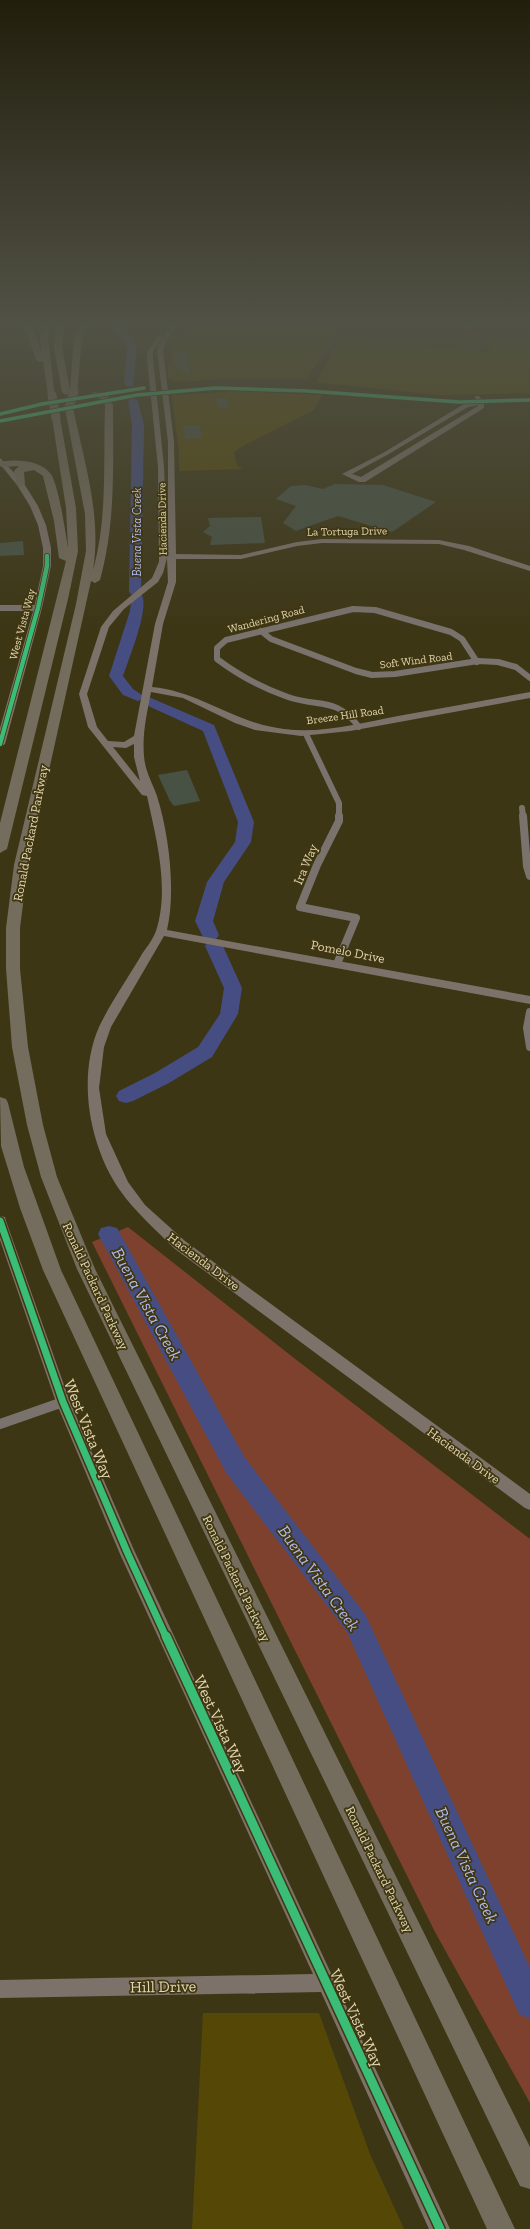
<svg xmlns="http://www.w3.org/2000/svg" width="530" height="2229" font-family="'Zilla Slab',serif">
  <rect width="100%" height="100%" fill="#3d3615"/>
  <g fill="#554806">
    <polygon points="191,321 322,321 341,325 325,353 306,379 224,379 180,382 171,380 168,378 168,367 173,346"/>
    <polygon points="340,338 489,352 491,341 530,343 530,393 440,395 320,383 317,382 318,379"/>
    <polygon points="240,391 322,395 314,410 243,446 234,452 237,466 243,469 179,471 179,450 172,398 173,395"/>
    <polygon points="203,2013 319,2013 370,2154 404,2229 192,2229"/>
  </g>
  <polygon fill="#7d412d" points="128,1227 294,1358 530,1539 530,2103 435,1932 92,1242"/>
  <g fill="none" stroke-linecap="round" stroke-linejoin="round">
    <g fill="#454d82" fill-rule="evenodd">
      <polygon points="98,321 110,321 127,330 137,347 133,386 129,387 124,384 127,347 119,334"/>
      <path d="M 133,398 L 138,401 L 144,425 L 141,594 C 151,605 128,661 123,676 L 133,689 L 145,697 L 138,701 L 123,695 L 109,676 L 130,611 L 132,595 L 129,592 L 132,425 L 128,401 Z"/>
      <polygon points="151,698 214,725 254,822 251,842 224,882 213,921 219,935 216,939 210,941 204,939 195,921 207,882 235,842 238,822 203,731 146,705 144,702 146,699"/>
      <polygon points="214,940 220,942 223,946 242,988 238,1014 212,1057 169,1083 133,1101 126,1103 119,1101 116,1096 119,1091 155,1073 198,1047 220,1014 224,988 205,946 208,942"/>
      <polygon points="109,1226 117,1228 245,1458 365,1614 530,1968 530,2019 519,2014 347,1632 227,1474 98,1234 101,1228"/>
    </g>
  </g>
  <g fill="#485244">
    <polygon points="175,353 190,353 189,376 177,366 174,366"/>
    <polygon points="216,398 227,398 229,407 218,408"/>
    <polygon points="200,425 202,438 185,439 183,426"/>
    <polygon points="335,484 383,485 436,502 392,532 338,516 296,531 283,523 296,506 276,499 291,486 305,485 323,489"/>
    <polygon points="261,517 265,543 210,545 212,537 203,532 210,526 208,518"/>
    <polygon points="23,541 24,555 0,556 0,543"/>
    <polygon points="187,770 200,801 174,806 170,801 158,775"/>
  </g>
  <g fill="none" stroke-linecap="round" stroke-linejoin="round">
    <polyline stroke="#7a726d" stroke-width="5" points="468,328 474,326 478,321"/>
    <g stroke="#7a726d" stroke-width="6">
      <polyline points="0,608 38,608"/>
      <polyline points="261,631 271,639 356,671 372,675 395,674 478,661 498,662 516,667 530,678"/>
      <path d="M 359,727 C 335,696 320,708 288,697 C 263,688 238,675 217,659 L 217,648 L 226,640 L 353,609 L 375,610 L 451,632 L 462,639 L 477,662"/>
      <polyline points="306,734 339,803 339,817"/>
      <polyline points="522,808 523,817"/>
    </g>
    <g stroke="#7a726d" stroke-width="8">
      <polyline points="523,816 527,866 530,876"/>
      <polyline points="337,964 356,918 300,907 317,865 339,821 339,816"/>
      <polyline points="530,1012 527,1028 530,1047"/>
    </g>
    <polyline stroke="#7a726d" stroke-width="10" points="0,1424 63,1402"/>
    <g fill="#7d726a" fill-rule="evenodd">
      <path d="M 175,321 L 181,321 L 168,338 L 163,350 L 174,442 L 176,554 L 241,555 L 297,542 L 322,539 L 439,540 L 469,546 L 530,566 L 530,571 L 464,550 L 439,544 L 322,543 L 297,546 L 241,559 L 176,559 L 176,582 L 163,624 L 152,687 C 199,691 236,724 284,729 C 322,734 361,723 398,716 C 442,708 486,700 530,692 L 530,698 L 350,731 L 301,736 L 255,730 L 235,723 L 183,698 L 151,692 C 147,713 142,734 144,756 C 145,771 152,782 157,796 C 169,834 176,891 167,930 L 530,996 L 530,1004 L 164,936 L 111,1027 L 104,1047 L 99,1088 L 106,1134 L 128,1182 L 145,1205 L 185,1241 L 530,1494 L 530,1510 L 525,1508 L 175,1249 C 156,1230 135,1212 119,1189 C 89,1145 77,1077 99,1027 C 111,1002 128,978 142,954 C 147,947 153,939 156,931 C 170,888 156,838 147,796 L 142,795 L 88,727 L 79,694 L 101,627 L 113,611 L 152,578 L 159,562 L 158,467 L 147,358 L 147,352 L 160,334 L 163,336 L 153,352 L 153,358 L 164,467 L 168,554 L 168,442 L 157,350 L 162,338 ZM 167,558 L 168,582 L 155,624 L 134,736 L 124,742 L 108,741 L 97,727 L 87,694 L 109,627 L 124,609 L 158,582 L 163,573 ZM 134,744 L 134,757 L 140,781 L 113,747 L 126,748 Z"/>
      <path d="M 475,396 L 479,396 L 484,402 L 484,408 L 365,482 L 359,482 L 342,474 L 383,453 L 464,404 L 476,401 ZM 478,405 L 478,406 L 361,477 L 352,474 L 387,455 L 468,407 Z"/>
      <polygon points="0,458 23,482 38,506 46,525 51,548 51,566 42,608 5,744 0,747 0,728 34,608 43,566 43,548 38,525 30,506 17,485 0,464"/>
      <polygon points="0,1216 5,1217 6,1221 70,1402 134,1550 450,2229 429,2229 321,1992 0,1998 0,1980 313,1974 120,1554 56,1402 0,1240"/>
    </g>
    <polygon fill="#797064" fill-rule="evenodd" points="216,386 308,389 459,400 530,398 530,402 459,404 308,393 216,390 137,397 0,423 0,419 137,393"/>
    <g fill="#746c5c" fill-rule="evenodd">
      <polygon points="23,321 31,321 42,354 40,339 43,321 51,321 48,339 55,397 48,395 43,361 40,362 36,360"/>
      <polygon points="57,321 65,321 62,347 70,390 74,337 83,321 91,321 82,337 77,393 70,392 66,395 62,392 54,347"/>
      <path d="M 94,392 L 107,395 L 113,405 C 113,464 116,522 100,580 L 95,583 L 91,581 L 28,865 L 20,928 L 20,969 L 28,1047 L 43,1125 L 57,1177 L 95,1269 L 530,2147 L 530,2189 L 520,2186 L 77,1269 L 41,1177 L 27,1125 L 12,1047 L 6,969 L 6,928 L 14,865 L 76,604 L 86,551 L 85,514 L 65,408 L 69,405 L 73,408 C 84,461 102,516 93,570 C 108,517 103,460 105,405 L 101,399 L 91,397 L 90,395 Z"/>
      <path d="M 56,415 L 60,418 L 76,508 L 78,551 L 68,599 L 7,849 L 0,853 L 0,823 L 66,561 L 59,558 L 54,521 L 43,476 L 34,470 L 24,472 L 25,484 L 20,487 L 17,486 L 14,471 L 19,466 L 2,467 L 0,466 L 0,462 C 16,459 39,460 50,473 C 58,481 66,535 68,548 L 66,508 L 52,418 Z"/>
      <polygon points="0,1097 6,1099 8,1103 24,1167 61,1270 515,2229 487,2229 43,1270 20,1208 1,1146"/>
    </g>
    <g stroke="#746c5c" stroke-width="9">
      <polyline points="52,395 56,418"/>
      <polyline points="69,408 74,391"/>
    </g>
    <g stroke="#403610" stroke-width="5">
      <g id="cycleway-far3">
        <polyline points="0,414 42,404 144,388"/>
        <polyline points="0,421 137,395 216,388 308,391 459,402 530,400"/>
      </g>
    </g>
    <g stroke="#403610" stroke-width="6">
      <polyline id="cycleway-far2" points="0,744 38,608 47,566 47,556"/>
    </g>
    <g stroke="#403610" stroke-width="10">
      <polyline id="cycleway-far1" points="0,1221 63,1402 128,1554 166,1637"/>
    </g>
    <g stroke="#403610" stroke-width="12">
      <polyline id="cycleway" points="166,1636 440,2229"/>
    </g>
    <use href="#cycleway-far3" stroke="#3abd76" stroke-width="3.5"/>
    <use href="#cycleway-far2" stroke="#3abd76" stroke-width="4.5"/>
    <use href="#cycleway-far1" stroke="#3abd76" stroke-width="7"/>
    <use href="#cycleway" stroke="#3abd76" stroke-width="9"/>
  </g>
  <linearGradient id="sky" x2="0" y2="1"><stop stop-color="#221e0c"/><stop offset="0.51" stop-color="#515246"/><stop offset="1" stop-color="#515246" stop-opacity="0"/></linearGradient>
  <rect width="530" height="633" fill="url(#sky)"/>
  <g text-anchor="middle" stroke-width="3.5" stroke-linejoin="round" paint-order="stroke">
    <g font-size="11" fill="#e0d7b5" stroke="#403610">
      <text transform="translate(162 519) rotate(-91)" y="4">Hacienda Drive</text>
      <text transform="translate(347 531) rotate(-1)" y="4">La Tortuga Drive</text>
      <text transform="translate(266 619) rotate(-15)" y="4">Wandering Road</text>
      <text transform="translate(22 624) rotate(-75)" y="4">West Vista Way</text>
      <text transform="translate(416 660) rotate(-7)" y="4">Soft Wind Road</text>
      <text transform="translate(345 715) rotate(-8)" y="4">Breeze Hill Road</text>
    </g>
    <g font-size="12" font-style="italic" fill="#afbbf1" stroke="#403610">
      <text transform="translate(137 532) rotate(-90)" y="4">Buena Vista Creek</text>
    </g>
    <g font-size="13" fill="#e0d7b5" stroke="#403610">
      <text transform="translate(30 833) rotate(-79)" y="5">Ronald Packard Parkway</text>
      <text transform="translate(305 864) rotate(-67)" y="5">Ira Way</text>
      <text transform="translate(348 951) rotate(11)" y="5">Pomelo Drive</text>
      <text transform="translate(204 1261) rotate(37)" y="5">Hacienda Drive</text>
      <text transform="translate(96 1286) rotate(65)" y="5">Ronald Packard Parkway</text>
      <text transform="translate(464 1455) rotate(36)" y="5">Hacienda Drive</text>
      <text transform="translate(237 1578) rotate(64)" y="5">Ronald Packard Parkway</text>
      <text transform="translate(380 1869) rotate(64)" y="5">Ronald Packard Parkway</text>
    </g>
    <g font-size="16" fill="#e0d7b5" stroke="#403610">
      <text transform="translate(89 1429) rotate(68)" y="6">West Vista Way</text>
      <text transform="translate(221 1724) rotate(65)" y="6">West Vista Way</text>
      <text transform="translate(163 1986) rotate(-1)" y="6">Hill Drive</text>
      <text transform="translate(357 2018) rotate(65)" y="6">West Vista Way</text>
    </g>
    <g font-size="17" font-style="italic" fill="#afbbf1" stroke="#403610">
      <text transform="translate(147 1304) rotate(61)" y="6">Buena Vista Creek</text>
      <text transform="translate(319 1578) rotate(54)" y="6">Buena Vista Creek</text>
      <text transform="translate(467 1865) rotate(65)" y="6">Buena Vista Creek</text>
    </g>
  </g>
</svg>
